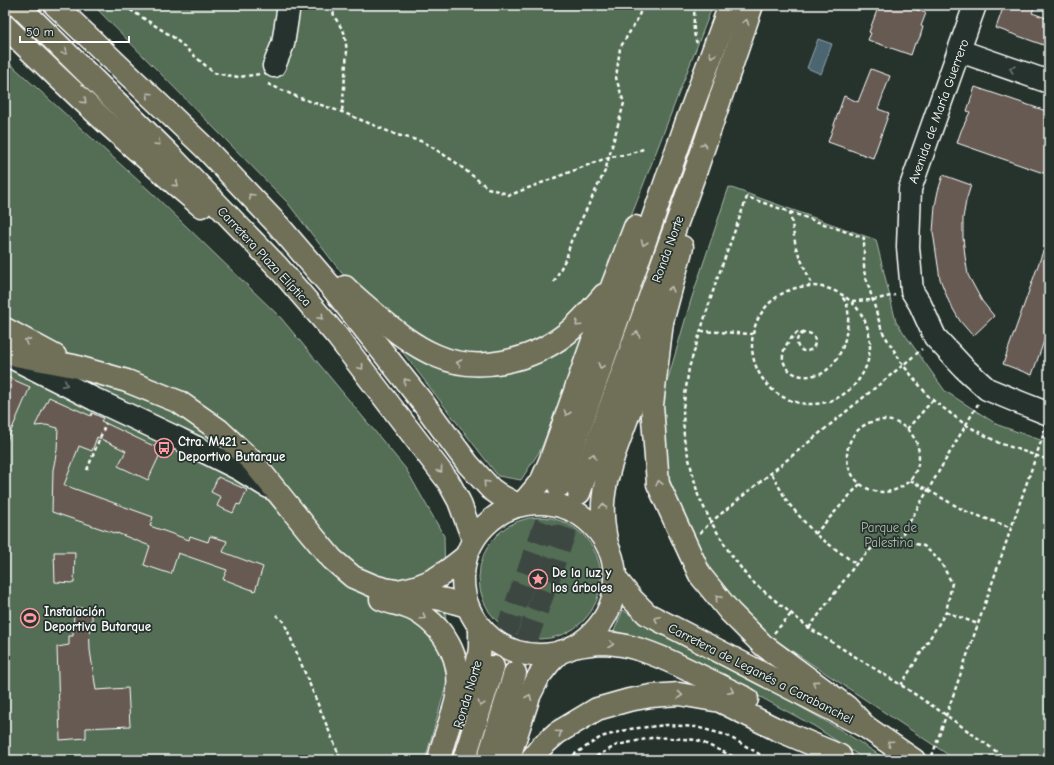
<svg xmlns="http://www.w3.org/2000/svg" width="1054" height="765" font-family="'Comic Neue',sans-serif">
  <rect width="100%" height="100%" fill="#26332d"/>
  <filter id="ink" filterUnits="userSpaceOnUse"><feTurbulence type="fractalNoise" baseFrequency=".025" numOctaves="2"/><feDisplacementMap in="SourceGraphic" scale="8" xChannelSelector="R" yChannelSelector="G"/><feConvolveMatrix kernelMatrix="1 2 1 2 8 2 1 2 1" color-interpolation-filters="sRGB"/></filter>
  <g filter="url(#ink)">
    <g fill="#536e55" stroke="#a9b6aa">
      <polygon points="93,5 713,5 541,449 521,480 498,476 287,202"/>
      <polygon points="5,59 152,193 281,318 406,469 444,536 447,682 425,760 5,760"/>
      <polygon points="729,187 876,240 896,322 945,391 998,425 1049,443 1049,760 956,760 759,629 693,548 653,430 691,300"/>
      <circle cx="540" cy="578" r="61"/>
      <polygon points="623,610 645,625 785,698 841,730 887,760 866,760 814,726 727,679 640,639 614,631"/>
    </g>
    <polygon fill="#4b6671" stroke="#93a3aa" points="818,39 832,44 821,74 807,68"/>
    <g fill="#665a53" stroke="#fff">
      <polygon points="879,5 903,5 926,13 921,26 923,27 920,37 917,43 915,43 911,55 868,40 871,33 869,32"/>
      <polygon points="1004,5 1035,5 1032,13 1049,19 1049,47 996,28"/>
      <polygon points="871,69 890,76 878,109 889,113 873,158 828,142 844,96 858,102"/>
      <polygon points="975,87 1049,112 1049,175 957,143 961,131 970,112 967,111"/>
      <polygon points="943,175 971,185 966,201 963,218 963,237 965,256 968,275 982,301 994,316 973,336 960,321 949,302 940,279 933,232 935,206 938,191"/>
      <polygon points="1047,240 1049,240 1049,327 1032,375 1003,364"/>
      <polygon points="5,376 30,387 5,445"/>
      <polygon points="49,397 91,416 92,413 103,418 101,421 162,450 148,480 118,466 126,451 97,437 92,451 79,446 64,485 153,517 150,526 189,540 190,536 208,542 210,536 227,541 223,552 263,567 255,591 223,579 227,570 178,553 171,574 144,565 150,546 117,533 117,534 52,512 53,470 57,450 58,428 46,425 35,426"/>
      <polygon points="218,477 247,490 240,505 237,504 233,513 217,506 221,497 211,492"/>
      <polygon points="54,552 75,552 74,583 55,582"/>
      <polygon points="74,608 92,608 92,621 89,621 90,650 96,690 128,688 130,726 86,728 86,738 60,740 57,647 69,645 69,636 73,636"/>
    </g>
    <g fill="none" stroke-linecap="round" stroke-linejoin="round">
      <g stroke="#3c4742" stroke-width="22" stroke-dasharray="22 11" stroke-linecap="butt">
        <polyline points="493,667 559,486"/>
        <polyline points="515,673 579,493"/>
      </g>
      <g stroke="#fff" stroke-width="25">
        <g id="minor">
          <polyline points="975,5 910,189 908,247 912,291 920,304 935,337 964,368 987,389 1021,403 1049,414"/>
          <polyline points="960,51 1049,82"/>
          <polyline points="274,66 283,44 289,5"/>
          <polyline points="11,357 94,399 179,439 239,469 265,485 275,490"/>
        </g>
      </g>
      <g stroke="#fff" stroke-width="25">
        <g id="major">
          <polyline points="18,5 165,150 277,266 337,336 448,481 459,501 473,539"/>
          <polyline points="55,5 204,147 278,225 333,289 423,403 468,464 491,489 501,496 518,505"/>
          <path d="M 5,26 C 68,88 133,149 201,206"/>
          <path d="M 345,287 C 354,296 365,305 374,313 C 394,330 413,346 437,356 C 478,374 531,361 566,334 C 580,323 592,309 604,295"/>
          <polyline points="662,322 652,405 658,484 700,575 730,612 763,645 847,707 866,727"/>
          <polyline points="5,329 55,356"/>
          <polyline points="5,353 74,366 127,381 179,402 219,430 253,462 291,509 308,530 332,559 353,577 374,586 385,589 446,600 467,606"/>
          <polyline points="559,486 686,124 730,5"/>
          <polyline points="579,493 696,170 752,5"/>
          <circle cx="539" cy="579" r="76"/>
          <polyline points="522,504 533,491 542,480 551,459 613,284 635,227"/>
          <path d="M 607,544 C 599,510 603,487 614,454 L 662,322 L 682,247"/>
          <polyline points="615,578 632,599 647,614 866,727 914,760"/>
          <path d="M 402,590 C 430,585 444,574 465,557"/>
          <path d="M 381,599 C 393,604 405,605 416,611 C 448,630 465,665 456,702 C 451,721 443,740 439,760"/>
          <path d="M 573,647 C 583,645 594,643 604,643 C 631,644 657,655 680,666 C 703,677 725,688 747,699"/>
          <polyline points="464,704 478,661 480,648 480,627"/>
          <polyline points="464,760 493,667"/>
          <polyline points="488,760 515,673"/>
          <polyline points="508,760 529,696 539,676 550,662 560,652"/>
          <polyline points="531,760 541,747 557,733 597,709 629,700 651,696 679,694 720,701 774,728 840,756"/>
        </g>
      </g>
      <g stroke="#fff" stroke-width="2.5" stroke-dasharray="4 3" stroke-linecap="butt">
        <polyline points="125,5 129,9 173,37 214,73 239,77 260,74"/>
        <polyline points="332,5 334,16 344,32 347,51 342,112"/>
        <path d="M 695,5 C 694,17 692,32 697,43"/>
        <polyline points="268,84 300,98 342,112 397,135 424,142 455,162 488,188 510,195 609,157 629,154 646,148"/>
        <polyline points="790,212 796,248 812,285"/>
        <polyline points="554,282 567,256 571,241 605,171 609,157 624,103 616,78 620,48 637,20 643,5"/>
        <circle cx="811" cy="345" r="59"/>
        <polyline points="852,301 873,300 895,295"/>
        <polyline points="701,331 753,334"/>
        <path d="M 804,333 C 790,338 799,356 810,350 C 816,347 817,338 811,334 C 808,332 802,333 798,332 C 786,341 776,358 789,370 C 794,375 803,377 809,376 C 813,375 818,375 821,374 C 834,367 842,352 845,339 C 847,329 850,316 847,305 C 846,302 843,298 841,295"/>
        <circle cx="883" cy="456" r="36"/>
        <polyline points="907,429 933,400"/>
        <polyline points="87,470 106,423"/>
        <polyline points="772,474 788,503 815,534 856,564"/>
        <polyline points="910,480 965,511 1012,528"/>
        <polyline points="700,533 711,522 903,365 922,349"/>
        <polyline points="815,534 860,484"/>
        <polyline points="899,540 978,404"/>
        <polyline points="946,612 978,624"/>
        <polyline points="276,615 284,622 341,760"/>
        <polyline points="809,628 856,564 873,547 899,540 924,546 940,561 952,583 946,612 901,685"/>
        <polyline points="774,633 791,614"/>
        <polyline points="932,756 978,624 1045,430"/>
        <polyline points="568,760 575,754 601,737 630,729 667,725 696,727 726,735 751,749 769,760"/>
        <polyline points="590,760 617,745 656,737 697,740 741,760"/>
        <polyline points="1008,760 946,715 901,685 809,628 749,579 728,550 711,522 698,495 684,439 683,408 689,368 715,285 747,197 864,238 864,271 882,331 903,365 930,398 966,425 999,443 1049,460"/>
      </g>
      <use href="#minor" stroke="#26332d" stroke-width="22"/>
      <use href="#major" stroke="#706f59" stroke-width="22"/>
    </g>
    <defs><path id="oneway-chevron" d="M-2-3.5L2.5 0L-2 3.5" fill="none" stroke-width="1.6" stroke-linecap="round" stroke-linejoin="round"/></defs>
    <g stroke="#bfbeb4">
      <use href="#oneway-chevron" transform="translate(746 22) rotate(-70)"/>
      <use href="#oneway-chevron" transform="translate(65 52) rotate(45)"/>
      <use href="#oneway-chevron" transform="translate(712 55) rotate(110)"/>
      <use href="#oneway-chevron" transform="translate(149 95) rotate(-137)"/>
      <use href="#oneway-chevron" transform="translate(84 101) rotate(44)"/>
      <use href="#oneway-chevron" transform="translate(158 143) rotate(45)"/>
      <use href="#oneway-chevron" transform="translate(704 145) rotate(-71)"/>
      <use href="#oneway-chevron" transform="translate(176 184) rotate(40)"/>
      <use href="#oneway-chevron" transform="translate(251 196) rotate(-134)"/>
      <use href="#oneway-chevron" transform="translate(644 243) rotate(109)"/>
      <use href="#oneway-chevron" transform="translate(671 289) rotate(-75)"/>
      <use href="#oneway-chevron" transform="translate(321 317) rotate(49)"/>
      <use href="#oneway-chevron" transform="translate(578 324) rotate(137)"/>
      <use href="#oneway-chevron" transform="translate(637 334) rotate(-70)"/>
      <use href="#oneway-chevron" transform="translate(27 341) rotate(-151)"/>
      <use href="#oneway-chevron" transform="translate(459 363) rotate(-169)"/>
      <use href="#oneway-chevron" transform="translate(601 366) rotate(109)"/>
      <use href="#oneway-chevron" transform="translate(361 367) rotate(53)"/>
      <use href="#oneway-chevron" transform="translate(406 381) rotate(-128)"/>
      <use href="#oneway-chevron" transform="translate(567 413) rotate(109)"/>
      <use href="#oneway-chevron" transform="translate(593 456) rotate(-70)"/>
      <use href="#oneway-chevron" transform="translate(440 470) rotate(53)"/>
      <use href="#oneway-chevron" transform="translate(486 483) rotate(-133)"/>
      <use href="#oneway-chevron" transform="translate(659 483) rotate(-103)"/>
      <use href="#oneway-chevron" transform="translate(603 506) rotate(-89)"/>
      <use href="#oneway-chevron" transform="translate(718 598) rotate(-129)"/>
      <use href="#oneway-chevron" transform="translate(423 617) rotate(35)"/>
      <use href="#oneway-chevron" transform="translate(657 619) rotate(-153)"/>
      <use href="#oneway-chevron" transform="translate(611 644) rotate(7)"/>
      <use href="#oneway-chevron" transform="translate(815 683) rotate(-144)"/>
      <use href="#oneway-chevron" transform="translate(731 691) rotate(26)"/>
      <use href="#oneway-chevron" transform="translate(680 695) rotate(5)"/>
      <use href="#oneway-chevron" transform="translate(529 697) rotate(-68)"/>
      <use href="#oneway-chevron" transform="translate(481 704) rotate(107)"/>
      <use href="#oneway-chevron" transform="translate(559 733) rotate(-35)"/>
      <use href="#oneway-chevron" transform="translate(890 743) rotate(-145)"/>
    </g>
    <g stroke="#727a76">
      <use href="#oneway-chevron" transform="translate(1012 69) rotate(-161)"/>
      <use href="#oneway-chevron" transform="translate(65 384) rotate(27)"/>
    </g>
  </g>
  <defs>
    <g id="bus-ring" transform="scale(1)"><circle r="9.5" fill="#26332d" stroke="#ff9aa2" stroke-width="1.5"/><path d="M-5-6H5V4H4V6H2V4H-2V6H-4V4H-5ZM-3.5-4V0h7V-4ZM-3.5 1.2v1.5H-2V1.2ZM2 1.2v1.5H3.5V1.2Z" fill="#ff9aa2"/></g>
    <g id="sight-ring" transform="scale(1)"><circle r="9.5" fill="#26332d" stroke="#ff9aa2" stroke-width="1.5"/><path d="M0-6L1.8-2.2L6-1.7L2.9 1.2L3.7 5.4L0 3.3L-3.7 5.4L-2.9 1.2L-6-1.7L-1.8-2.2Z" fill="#ff9aa2"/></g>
    <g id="stadium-ring" transform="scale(1)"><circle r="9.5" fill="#26332d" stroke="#ff9aa2" stroke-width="1.5"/><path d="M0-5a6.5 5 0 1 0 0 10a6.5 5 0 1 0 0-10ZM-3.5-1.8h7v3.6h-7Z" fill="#ff9aa2"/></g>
  </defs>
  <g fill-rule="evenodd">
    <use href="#bus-ring" x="164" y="448"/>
    <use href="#sight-ring" x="538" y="579"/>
    <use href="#stadium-ring" x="30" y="618"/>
  </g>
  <g text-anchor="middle" stroke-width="3.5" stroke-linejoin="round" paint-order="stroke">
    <g font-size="13" fill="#fff" stroke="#26332d">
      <text transform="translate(938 111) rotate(-70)" y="5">Avenida de María Guerrero</text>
      <text transform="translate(667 249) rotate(-70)" y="5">Ronda Norte</text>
      <text transform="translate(265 256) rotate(47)" y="5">Carretera Plaza Elíptica</text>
      <text transform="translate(761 673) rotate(27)" y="5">Carretera de Leganés a Carabanchel</text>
      <text transform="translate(467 694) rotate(-73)" y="5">Ronda Norte</text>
    </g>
    <g font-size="13" font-weight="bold" fill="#fff" stroke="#26332d" text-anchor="start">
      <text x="178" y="446">Ctra. M421 -<tspan x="178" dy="15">Deportivo Butarque</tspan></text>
      <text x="552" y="577">De la luz y<tspan x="552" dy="15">los árboles</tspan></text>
      <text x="44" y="616">Instalación<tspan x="44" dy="15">Deportiva Butarque</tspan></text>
    </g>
    <g font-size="13" fill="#b2beb2" stroke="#26332d">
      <text x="889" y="532">Parque de<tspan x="889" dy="15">Palestina</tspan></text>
    </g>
  </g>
  <rect width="1054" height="765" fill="none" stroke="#26332d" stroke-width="20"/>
  <rect x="10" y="10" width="1034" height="745" fill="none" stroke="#fff" stroke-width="1.5" filter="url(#ink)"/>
  <path d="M20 36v6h109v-6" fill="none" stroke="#ffffff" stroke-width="2"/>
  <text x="26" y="36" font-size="12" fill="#ffffff" stroke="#26332d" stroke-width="3" paint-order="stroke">50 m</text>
</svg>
